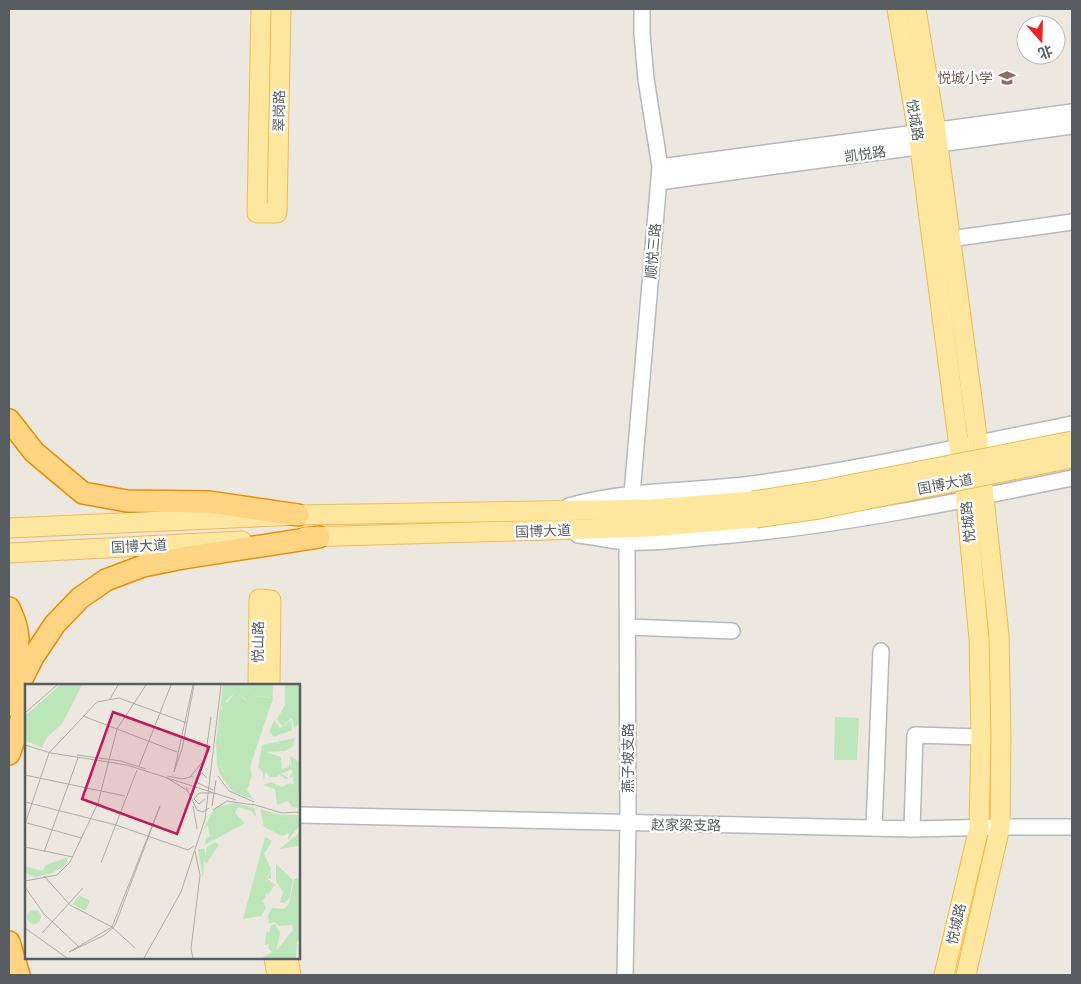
<svg xmlns="http://www.w3.org/2000/svg" width="1081" height="984" font-family="'Golos Text','Noto Sans SC',sans-serif">
  <rect width="100%" height="100%" fill="#ece8df"/>
  <polygon fill="#bde5ba" points="835,717 859,718 857,760 834,760"/>
  <g fill="none" stroke-linecap="round" stroke-linejoin="round">
    <g stroke="#b5b8bd" stroke-width="18">
      <g id="minor">
        <polyline points="660,167 1072,112"/>
        <polyline points="659,182 1072,126"/>
        <polyline points="950,239 1072,222"/>
        <polyline points="632,494 660,167 646,79 642,34 642,9"/>
        <path d="M 569,506 C 629,489 691,492 752,484 C 860,470 966,445 1072,424"/>
        <path d="M 578,535 C 594,537 610,540 626,542 C 657,544 690,538 721,536 C 839,526 956,502 1072,478"/>
        <polyline points="628,627 732,631"/>
        <polyline points="299,815 912,829 1000,827 1072,827"/>
        <polyline points="874,828 881,651"/>
        <polyline points="912,829 915,735 981,737"/>
        <polyline points="625,975 628,824 627,542"/>
      </g>
    </g>
    <g stroke="#f5b84f" stroke-width="21">
      <g id="major">
        <polyline points="261,9 257,213 277,213 281,9"/>
        <polyline points="897,9 918,133 966,500 979,639 981,737 979,828 944,975"/>
        <polyline points="916,9 936,131 978,443 999,635 1001,736 1000,827 966,975"/>
        <polyline points="9,528 298,515 653,509 753,501"/>
        <polyline points="305,537 651,527 756,518"/>
        <polyline points="9,553 242,541"/>
        <polyline points="258,685 259,599 271,600 270,685"/>
        <polyline points="274,958 277,975"/>
        <polyline points="288,958 291,975"/>
      </g>
    </g>
    <g stroke="#ea8d00" stroke-width="24">
      <g id="highway">
        <polyline points="9,420 34,452 83,493 127,501 209,502 298,515"/>
        <path d="M 9,608 C 21,633 21,645 9,670"/>
        <polyline points="9,705 33,657 55,624 80,598 106,580 143,566 183,558 319,537"/>
        <polyline points="9,754 26,706"/>
        <polyline points="9,942 19,975"/>
      </g>
    </g>
    <use href="#minor" stroke="#fff" stroke-width="15"/>
    <use href="#major" stroke="#ffe7a0" stroke-width="19"/>
    <use href="#highway" stroke="#ffd482" stroke-width="21"/>
    <g stroke="#f5b84f" stroke-width="21" stroke-linecap="butt">
      <g id="major-bridge">
        <polyline points="753,501 818,491 1072,441"/>
        <polyline points="756,518 819,509 1072,458"/>
      </g>
    </g>
    <use href="#major-bridge" stroke="#ffe7a0" stroke-width="19"/>
  </g>
  <defs>
    <g id="school-bare" transform="scale(1.35)"><path d="M0-5L7-2L0 1L-7-2ZM-4 1L0 2.5L4 1V4Q0 6-4 4Z" fill="#8d6e63" stroke="#fff" stroke-width="2.5" paint-order="stroke"/></g>
  </defs>
  <g fill-rule="evenodd">
    <use href="#school-bare" x="1007" y="78"/>
  </g>
  <g text-anchor="middle" stroke-width="4.5" stroke-linejoin="round" paint-order="stroke">
    <g font-size="14" fill="#785e54" stroke="#fff" text-anchor="end">
      <text x="993" y="83">悦城小学</text>
    </g>
    <g font-size="14" fill="#585d61" stroke="#fff">
      <text transform="translate(279 111) rotate(-89)" y="5">翠岗路</text>
      <text transform="translate(915 120) rotate(81)" y="5">悦城路</text>
      <text transform="translate(865 154) rotate(-8)" y="5">凯悦路</text>
      <text transform="translate(653 251) rotate(-85)" y="5">顺悦三路</text>
      <text transform="translate(945 484) rotate(-11)" y="5">国博大道</text>
      <text transform="translate(968 522) rotate(-95)" y="5">悦城路</text>
      <text transform="translate(543 531) rotate(-2)" y="5">国博大道</text>
      <text transform="translate(139 546) rotate(-3)" y="5">国博大道</text>
      <text transform="translate(258 642) rotate(-89)" y="5">悦山路</text>
      <text transform="translate(628 758) rotate(-90)" y="5">燕子坡支路</text>
      <text transform="translate(686 825) rotate(1)" y="5">赵家梁支路</text>
      <text transform="translate(956 924) rotate(-77)" y="5">悦城路</text>
    </g>
  </g>
  <g transform="translate(25 684)">
    <rect width="275" height="275" fill="#ece8df"/>
    <path d="M 198,1 L 214,1 L 222,16 L 210,8 L 196,22 L 197,36 L 193,44 L 198,68 L 194,80 L 199,89 L 196,93 L 192,81 L 191,57 ZM 221,1 L 248,1 L 247,20 L 245,13 L 229,12 ZM 241,127 L 256,131 L 275,131 L 275,133 L 264,138 L 248,136 ZM 246,185 L 246,195 L 241,194 L 250,201 L 243,211 L 242,206 L 246,200 L 241,196 L 236,201 L 228,198 L 230,190 L 243,193 ZM2 233a7 7 0 1 1 14 0a7 7 0 1 1-14 0Z" fill="#bde5ba"/>
    <path d="M 214,1 L 221,1 L 229,12 L 248,14 L 225,83 L 227,91 L 222,106 L 229,116 L 208,108 L 196,92 L 199,87 L 194,80 L 198,68 L 193,44 L 197,36 L 197,17 L 203,18 L 210,8 L 222,17 ZM 260,1 L 275,1 L 275,38 L 269,45 L 267,34 L 257,42 L 252,35 L 260,21 ZM 249,36 L 255,44 L 266,36 L 267,46 L 249,53 L 245,48 L 242,53 ZM 270,54 L 268,62 L 260,67 L 241,68 L 256,73 L 257,85 L 264,83 L 264,77 L 267,85 L 256,90 L 264,94 L 268,87 L 267,93 L 261,95 L 253,90 L 252,93 L 244,93 L 241,87 L 239,97 L 238,89 L 233,83 L 237,61 ZM 265,72 L 275,78 L 273,124 L 267,123 L 263,117 L 252,121 L 250,105 L 238,101 L 246,98 L 257,103 L 265,99 L 269,101 ZM 210,119 L 230,124 L 231,133 L 226,127 L 213,123 L 210,129 L 220,139 L 180,161 L 181,154 L 187,151 L 184,151 L 183,141 L 178,147 L 187,128 L 191,123 ZM 235,125 L 241,127 L 248,136 L 264,138 L 275,133 L 275,141 L 263,156 L 264,149 L 257,152 L 239,143 ZM 275,144 L 274,162 L 254,165 L 272,151 ZM 240,153 L 247,157 L 239,170 L 246,185 L 242,193 L 230,190 ZM 190,158 L 194,161 L 181,180 L 179,176 L 178,195 L 173,165 L 180,165 L 180,173 L 182,163 ZM 251,180 L 268,196 L 264,215 L 259,219 L 255,218 L 258,208 L 251,197 ZM 275,194 L 275,257 L 272,257 L 271,274 L 237,274 L 247,268 L 243,264 L 244,260 L 240,261 L 241,249 L 243,247 L 244,250 L 246,241 L 250,240 L 255,249 L 251,267 L 268,246 L 267,241 L 253,242 L 249,238 L 244,240 L 243,231 L 247,224 L 259,225 L 264,220 L 269,195 ZM 239,196 L 246,200 L 238,217 L 241,224 L 236,232 L 218,235 L 228,198 L 236,201 Z" fill="#bde5ba"/>
    <path d="M 35,1 L 57,1 L 37,40 L 23,52 L 17,63 L 0,57 L 0,32 ZM 43,173 L 40,182 L 27,189 L 10,193 L 0,189 L 0,182 L 17,187 L 21,181 ZM 54,211 L 65,217 L 60,227 L 48,220 Z" fill="#bde5ba"/>
    <path fill="none" stroke="#adaca9" stroke-width="1" d="M 168,1 L 149,88 L 157,65 L 169,1M 85,15 L 93,1M 0,29 L 32,1M 58,32 L 152,68M 0,61 L 26,69 L 102,81 L 211,116M 52,71 L 96,77 L 121,85M 114,82 L 146,1M 0,91 L 100,112M 142,92 L 158,95 L 168,92M 193,92 L 204,107 L 229,118M 142,94 L 163,107M 164,94 L 180,75 L 186,33M 182,94 L 177,89 L 171,94 L 173,99 L 188,106M 161,103 L 172,126 L 178,128 L 184,124M 180,115 L 174,120 L 169,115 L 174,109 L 188,109M 0,118 L 91,141 L 163,166 L 169,162M 227,120 L 257,129 L 275,128M 135,122 L 91,239 L 88,244 L 78,252 L 44,268 L 87,243 ZM 168,122 L 172,145M 187,122 L 191,96M 188,126 L 202,117 L 228,121M 2,139 L 57,154M 0,140 L 24,69 L 72,18 L 94,14 L 162,39M 0,163 L 48,173M 19,168 L 53,74M 76,179 L 112,86M 19,192 L 45,221 L 87,243 L 110,264M 0,197 L 32,191 L 45,178 L 73,119 L 92,45 L 121,1M 0,203 L 19,230 L 54,263M 0,244 L 42,274M 17,249 L 58,204M 119,274 L 156,208 L 180,135 L 196,1M 168,274 L 166,265 L 175,191 L 170,167"/>
    <path fill="#c2185b" fill-opacity="0.15" stroke="#c2185b" stroke-width="2.5" d="M 88,28 L 184,63 L 152,150 L 57,115 Z"/>
    <rect width="275" height="275" fill="none" stroke="#585d61" stroke-width="2.5"/>
  </g>
  <rect width="1081" height="984" fill="none" stroke="#585d61" stroke-width="20"/>
  <g transform="translate(1041 40) rotate(160)"><circle r="24" fill="#ffffff" stroke="#bcbec0"/>
  <path d="M0-4L9 19L0 12L-9 19Z" fill="#ed2325"/>
  <text y="-8" font-size="14" font-weight="bold" text-anchor="middle" fill="#585d61">北</text>
  </g>
</svg>
